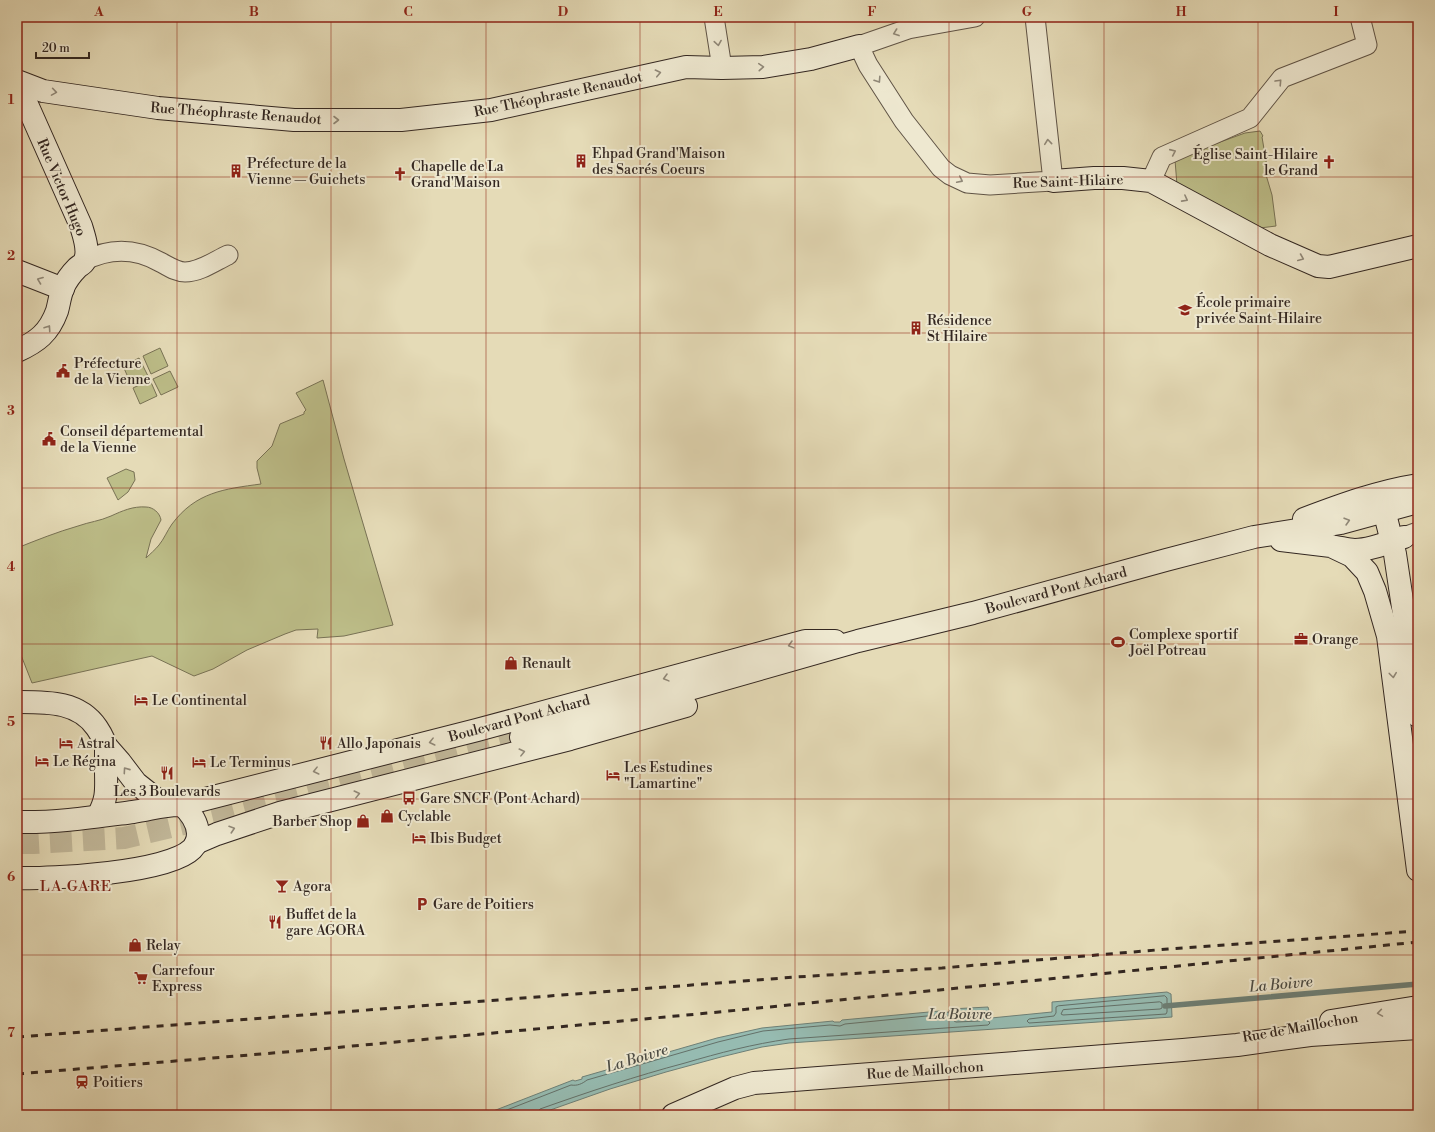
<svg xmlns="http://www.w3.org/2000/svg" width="1435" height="1132" font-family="'Libre Bodoni',serif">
  <rect width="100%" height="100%" fill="#e5dbb7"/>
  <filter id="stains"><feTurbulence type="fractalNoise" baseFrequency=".005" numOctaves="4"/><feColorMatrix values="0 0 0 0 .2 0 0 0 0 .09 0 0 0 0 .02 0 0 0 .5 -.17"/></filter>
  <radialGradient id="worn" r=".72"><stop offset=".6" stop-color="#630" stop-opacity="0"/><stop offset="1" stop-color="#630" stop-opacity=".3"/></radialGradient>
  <g fill="#bdbe89" stroke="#787255">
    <polygon points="1260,131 1263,136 1262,137 1267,167 1264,168 1272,195 1276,226 1260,228 1177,185 1175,160 1179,157 1245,133"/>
    <polygon points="160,348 168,366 151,374 143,356"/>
    <polygon points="139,358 148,376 131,384 123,366"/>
    <polygon points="170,371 178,387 161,395 153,379"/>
    <polygon points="150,380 157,396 140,404 133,388"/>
    <path d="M 323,380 L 344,459 L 393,625 L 344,636 L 317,638 L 318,629 L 296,630 L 285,634 L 247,650 L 213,669 L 194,676 L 152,656 L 32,683 L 17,645 L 17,548 C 37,540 57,532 78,526 C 89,522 100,521 111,516 C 122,511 133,506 146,507 C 153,507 160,513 161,520 L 151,539 L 146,558 C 150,554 155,550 159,545 C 164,539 167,531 172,524 C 196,492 224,489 261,484 L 257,468 L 257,461 L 272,446 L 280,424 L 304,414 L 304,412 L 306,410 L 296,393 Z"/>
    <polygon points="126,469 134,472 135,480 128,492 118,500 107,478"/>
  </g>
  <polygon fill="#96bbb1" stroke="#6e8077" points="1167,992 1171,994 1172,1017 789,1043 762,1047 721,1057 666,1072 610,1089 536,1115 483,1115 573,1080 575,1081 582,1079 582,1077 717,1038 762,1028 833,1021 834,1022 840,1022 842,1020 940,1011 941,1013 949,1012 950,1009 988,1007 991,1018 1052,1012 1052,1002"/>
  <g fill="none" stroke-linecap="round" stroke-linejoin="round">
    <g stroke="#647169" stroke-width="1">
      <polygon points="1165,996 1167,998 1167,1012 1166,1014 1029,1023 1027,1021 1029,1019 1054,1016 1056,1013 1056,1007 1058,1006"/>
      <polygon points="1160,1002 1162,1003 1162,1008 1160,1009 1063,1015 1061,1014 1063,1010"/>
      <polygon points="979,1017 981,1018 980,1021 956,1022 954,1021 956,1018"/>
      <path d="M 494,1115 L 571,1085 C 577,1086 582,1084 587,1080 L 718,1042 L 763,1031 L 830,1025 L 840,1026 L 845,1024 L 937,1015 C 947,1019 948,1014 956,1013 C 965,1012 974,1012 983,1011 L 985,1012 L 987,1019 L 990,1023 L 988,1025 L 789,1039 C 753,1044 719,1053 685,1063 C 636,1076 588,1092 540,1109 L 538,1112 L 537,1115"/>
    </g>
    <polyline stroke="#6e8077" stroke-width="5.5" points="1165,1006 1418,984"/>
    <polyline stroke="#c1b799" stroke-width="22" stroke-dasharray="22 11" stroke-linecap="butt" points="17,843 33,843 124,838 214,817 521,737"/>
    <g stroke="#605446" stroke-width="21">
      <g id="street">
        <polyline points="714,17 722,68"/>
        <polyline points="975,17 908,29 859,46 868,65 904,121 941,168 950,175 967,183 990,185 1053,181 1035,17"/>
        <polyline points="1151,181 1162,157 1250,118 1282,78 1367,45 1360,17"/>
        <path d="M 84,261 C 109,248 135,248 160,262 C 168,266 176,272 185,272 C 200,272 215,261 228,255"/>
        <polyline points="1404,537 1418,532"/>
      </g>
    </g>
    <g stroke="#332721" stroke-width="24">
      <g id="secondary">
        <polyline points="17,81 43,91 158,108 294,120 401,120 491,110 686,67 722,68 763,67 811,59 859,46"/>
        <path d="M 17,82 L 81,226 C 84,236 90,252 84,262 C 83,264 79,266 77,268 C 72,273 66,281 63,288 C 60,295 59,304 57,311 C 49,333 37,342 17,351"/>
        <polyline points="1053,181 1094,178 1123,178 1151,181 1270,245 1318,266 1329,267 1418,246"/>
        <polyline points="17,271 63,289"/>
        <polyline points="1380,494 1395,554 1407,634 1418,716"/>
        <path d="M 1304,519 C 1341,505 1379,491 1418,485"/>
        <polyline points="1281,540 1331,546 1352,556 1367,572 1375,591 1388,636 1418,870"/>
        <path d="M 1336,547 C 1342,548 1349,550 1355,550 C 1372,550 1389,542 1404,537"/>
        <path d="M 17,702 C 47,702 79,701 97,728 C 101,734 105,741 106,748 C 106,755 106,762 106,769 C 106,790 108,797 98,816"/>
        <polyline points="521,737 858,641 973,613 1166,560 1254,537 1341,523 1418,502"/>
        <polyline points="106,746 120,762 136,783 165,806"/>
        <polyline points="182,805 477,730 805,641 835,641"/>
        <path d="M 17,822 C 56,823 95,817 133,812 C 149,810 165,804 182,805 C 190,812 197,821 198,833 C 198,839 196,845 192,849 C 168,873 52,879 17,878"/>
        <polyline points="196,843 217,834 280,813 570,739 686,706"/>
        <polyline points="1331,1021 1418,1007"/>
        <polyline points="673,1115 735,1088 754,1083 1183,1050 1237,1045 1310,1035 1418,1028"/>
      </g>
    </g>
    <use href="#street" stroke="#eee8d0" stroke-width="19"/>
    <use href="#secondary" stroke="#eee8d0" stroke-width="22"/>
    <g stroke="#332721" stroke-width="3" stroke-dasharray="7 7" stroke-linecap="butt">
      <polyline points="17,1037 796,977 942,968 1168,949 1418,931"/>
      <polyline points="17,1074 310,1050 719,1012 1418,942"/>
    </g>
  </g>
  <defs><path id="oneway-chevron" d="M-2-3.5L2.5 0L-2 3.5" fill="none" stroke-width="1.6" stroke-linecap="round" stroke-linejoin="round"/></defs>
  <g stroke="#908878">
    <use href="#oneway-chevron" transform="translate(896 33) rotate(160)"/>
    <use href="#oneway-chevron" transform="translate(718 43) rotate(81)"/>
    <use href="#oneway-chevron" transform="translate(761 67) rotate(-4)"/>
    <use href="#oneway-chevron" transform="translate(658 73) rotate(-12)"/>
    <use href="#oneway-chevron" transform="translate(878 80) rotate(57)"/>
    <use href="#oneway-chevron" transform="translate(1279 82) rotate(-47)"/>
    <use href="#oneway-chevron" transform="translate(54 92) rotate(9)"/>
    <use href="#oneway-chevron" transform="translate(336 120)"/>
    <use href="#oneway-chevron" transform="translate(1048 142) rotate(-96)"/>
    <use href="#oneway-chevron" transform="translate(1173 152) rotate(-24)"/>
    <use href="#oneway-chevron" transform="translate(960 180) rotate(26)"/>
    <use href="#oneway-chevron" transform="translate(1185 199) rotate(28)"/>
    <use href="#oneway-chevron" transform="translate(1301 258) rotate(23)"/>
    <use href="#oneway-chevron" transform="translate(40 280) rotate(-159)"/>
    <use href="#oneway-chevron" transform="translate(48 328) rotate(-56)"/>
    <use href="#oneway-chevron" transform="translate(1347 521) rotate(-16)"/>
    <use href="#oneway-chevron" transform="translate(791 645) rotate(165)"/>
    <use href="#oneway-chevron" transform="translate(1393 675) rotate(83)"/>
    <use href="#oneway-chevron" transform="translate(666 678) rotate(165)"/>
    <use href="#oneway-chevron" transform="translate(432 742) rotate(166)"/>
    <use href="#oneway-chevron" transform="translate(522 752) rotate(-14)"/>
    <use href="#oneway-chevron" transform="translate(126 770) rotate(-125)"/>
    <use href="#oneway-chevron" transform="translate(316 771) rotate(166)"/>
    <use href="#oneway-chevron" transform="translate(357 794) rotate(-14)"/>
    <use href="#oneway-chevron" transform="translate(232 829) rotate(-18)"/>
    <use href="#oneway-chevron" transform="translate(1380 1013) rotate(171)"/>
  </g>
  <path fill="none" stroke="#8f2418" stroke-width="1" stroke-opacity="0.55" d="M 177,17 L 177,1115M 331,17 L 331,1115M 486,17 L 486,1115M 640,17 L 640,1115M 795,17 L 795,1115M 949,17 L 949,1115M 1104,17 L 1104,1115M 1258,17 L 1258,1115M 17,177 L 1418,177M 17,333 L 1418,333M 17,488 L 1418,488M 17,644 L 1418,644M 17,799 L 1418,799M 17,955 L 1418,955"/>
  <defs>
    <g id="building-bare" transform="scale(1.08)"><path d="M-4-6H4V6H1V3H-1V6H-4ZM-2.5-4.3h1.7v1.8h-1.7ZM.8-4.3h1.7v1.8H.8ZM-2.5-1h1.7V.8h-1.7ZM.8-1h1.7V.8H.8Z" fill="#8f2418" stroke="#eee8d0" stroke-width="2.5" paint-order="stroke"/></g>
    <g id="church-bare" transform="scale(1.08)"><path d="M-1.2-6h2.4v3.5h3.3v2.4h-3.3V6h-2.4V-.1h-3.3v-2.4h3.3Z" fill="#8f2418" stroke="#eee8d0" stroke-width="2.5" paint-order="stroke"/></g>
    <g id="school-bare" transform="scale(1.08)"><path d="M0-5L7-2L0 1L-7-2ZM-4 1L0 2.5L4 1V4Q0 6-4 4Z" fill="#8f2418" stroke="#eee8d0" stroke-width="2.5" paint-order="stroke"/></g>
    <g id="civic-bare" transform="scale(1.08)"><path d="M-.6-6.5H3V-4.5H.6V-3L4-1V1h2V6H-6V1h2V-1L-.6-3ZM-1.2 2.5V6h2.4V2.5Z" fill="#8f2418" stroke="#eee8d0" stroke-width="2.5" paint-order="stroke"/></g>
    <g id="office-bare" transform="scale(1.08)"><path d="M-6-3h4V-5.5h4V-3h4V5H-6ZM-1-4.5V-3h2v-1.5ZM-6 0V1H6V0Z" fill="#8f2418" stroke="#eee8d0" stroke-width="2.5" paint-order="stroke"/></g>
    <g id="stadium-bare" transform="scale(1.08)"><path d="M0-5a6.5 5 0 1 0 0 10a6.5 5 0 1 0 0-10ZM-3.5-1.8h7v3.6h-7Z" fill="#8f2418" stroke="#eee8d0" stroke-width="2.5" paint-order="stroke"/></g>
    <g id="shop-bare" transform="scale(1.08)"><path d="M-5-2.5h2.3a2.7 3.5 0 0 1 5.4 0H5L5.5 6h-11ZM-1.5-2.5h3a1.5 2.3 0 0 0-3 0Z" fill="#8f2418" stroke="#eee8d0" stroke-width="2.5" paint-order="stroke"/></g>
    <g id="hotel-bare" transform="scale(1.08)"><path d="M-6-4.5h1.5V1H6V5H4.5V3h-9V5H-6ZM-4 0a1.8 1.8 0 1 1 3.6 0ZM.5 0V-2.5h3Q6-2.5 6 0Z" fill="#8f2418" stroke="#eee8d0" stroke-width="2.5" paint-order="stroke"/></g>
    <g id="restaurant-bare" transform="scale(1.08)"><path d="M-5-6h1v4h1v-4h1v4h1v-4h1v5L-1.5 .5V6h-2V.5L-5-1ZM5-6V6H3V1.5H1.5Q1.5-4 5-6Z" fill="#8f2418" stroke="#eee8d0" stroke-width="2.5" paint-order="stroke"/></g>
    <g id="bus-bare" transform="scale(1.08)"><path d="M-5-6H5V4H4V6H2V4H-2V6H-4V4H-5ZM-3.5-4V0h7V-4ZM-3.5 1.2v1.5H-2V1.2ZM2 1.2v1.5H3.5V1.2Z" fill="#8f2418" stroke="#eee8d0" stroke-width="2.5" paint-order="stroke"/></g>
    <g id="bar-bare" transform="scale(1.08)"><path d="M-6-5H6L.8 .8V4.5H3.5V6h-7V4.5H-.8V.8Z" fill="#8f2418" stroke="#eee8d0" stroke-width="2.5" paint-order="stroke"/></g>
    <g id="parking-bare" transform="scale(1.08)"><path d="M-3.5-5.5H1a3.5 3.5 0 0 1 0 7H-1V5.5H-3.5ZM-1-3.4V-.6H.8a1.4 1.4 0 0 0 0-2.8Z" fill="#8f2418" stroke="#eee8d0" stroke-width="2.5" paint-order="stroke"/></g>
    <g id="supermarket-bare" transform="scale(1.08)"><path d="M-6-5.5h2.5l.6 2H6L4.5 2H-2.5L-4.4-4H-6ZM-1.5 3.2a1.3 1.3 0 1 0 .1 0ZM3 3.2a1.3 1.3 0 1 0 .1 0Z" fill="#8f2418" stroke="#eee8d0" stroke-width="2.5" paint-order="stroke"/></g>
    <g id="station-bare" transform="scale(1.08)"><path d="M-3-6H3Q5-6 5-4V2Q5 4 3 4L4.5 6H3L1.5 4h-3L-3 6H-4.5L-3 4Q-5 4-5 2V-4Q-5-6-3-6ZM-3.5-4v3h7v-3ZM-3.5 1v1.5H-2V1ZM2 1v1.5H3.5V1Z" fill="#8f2418" stroke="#eee8d0" stroke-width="2.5" paint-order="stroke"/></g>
  </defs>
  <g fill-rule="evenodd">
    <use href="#building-bare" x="581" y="161"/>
    <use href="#church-bare" x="1329" y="162"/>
    <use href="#building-bare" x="236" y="171"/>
    <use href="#church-bare" x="400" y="174"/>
    <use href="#school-bare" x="1185" y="310"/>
    <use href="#building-bare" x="916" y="328"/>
    <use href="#civic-bare" x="63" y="371"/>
    <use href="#civic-bare" x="49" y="439"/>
    <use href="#office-bare" x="1301" y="639"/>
    <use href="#stadium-bare" x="1118" y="642"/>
    <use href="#shop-bare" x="511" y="663"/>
    <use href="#hotel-bare" x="141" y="700"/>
    <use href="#hotel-bare" x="66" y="743"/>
    <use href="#restaurant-bare" x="326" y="743"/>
    <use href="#hotel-bare" x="42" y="761"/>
    <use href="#hotel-bare" x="199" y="762"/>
    <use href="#restaurant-bare" x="167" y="773"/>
    <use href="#hotel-bare" x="613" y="775"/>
    <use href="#bus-bare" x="409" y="798"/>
    <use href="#shop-bare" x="387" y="816"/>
    <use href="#shop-bare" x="363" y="821"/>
    <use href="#hotel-bare" x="419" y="838"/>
    <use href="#bar-bare" x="282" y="886"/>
    <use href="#parking-bare" x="422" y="904"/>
    <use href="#restaurant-bare" x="275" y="922"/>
    <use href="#shop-bare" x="135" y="945"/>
    <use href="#supermarket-bare" x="141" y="978"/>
    <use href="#station-bare" x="82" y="1082"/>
  </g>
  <g text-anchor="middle" stroke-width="4" stroke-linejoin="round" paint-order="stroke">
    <g font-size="14" fill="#332721" stroke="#eee8d0">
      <text transform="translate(558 94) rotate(-12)" y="5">Rue Théophraste Renaudot</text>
      <text transform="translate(236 113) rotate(4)" y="5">Rue Théophraste Renaudot</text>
      <text transform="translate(1068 181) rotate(-2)" y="5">Rue Saint-Hilaire</text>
      <text transform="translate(62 187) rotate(67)" y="5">Rue Victor Hugo</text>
      <text transform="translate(1056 590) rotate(-15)" y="5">Boulevard Pont Achard</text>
      <text transform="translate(519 718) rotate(-15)" y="5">Boulevard Pont Achard</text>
      <text transform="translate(1300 1027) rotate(-10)" y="5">Rue de Maillochon</text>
      <text transform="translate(925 1070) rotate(-4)" y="5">Rue de Maillochon</text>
    </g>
    <g font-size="14" fill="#332721" stroke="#eee8d0" text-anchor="start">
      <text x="592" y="158">Ehpad Grand'Maison<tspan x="592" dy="16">des Sacrés Coeurs</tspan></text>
      <text x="1318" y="159" text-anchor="end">Église Saint-Hilaire<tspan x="1318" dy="16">le Grand</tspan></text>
      <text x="247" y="168">Préfecture de la<tspan x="247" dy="16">Vienne — Guichets</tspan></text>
      <text x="411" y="171">Chapelle de La<tspan x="411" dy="16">Grand'Maison</tspan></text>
      <text x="1196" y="307">École primaire<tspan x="1196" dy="16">privée Saint-Hilaire</tspan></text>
      <text x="927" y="325">Résidence<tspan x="927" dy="16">St Hilaire</tspan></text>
      <text x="74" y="368">Préfecture<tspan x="74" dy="16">de la Vienne</tspan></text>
      <text x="60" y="436">Conseil départemental<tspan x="60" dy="16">de la Vienne</tspan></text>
      <text x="1129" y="639">Complexe sportif<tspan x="1129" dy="16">Joël Potreau</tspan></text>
      <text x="1312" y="644">Orange</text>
      <text x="522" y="668">Renault</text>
      <text x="152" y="705">Le Continental</text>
      <text x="77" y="748">Astral</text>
      <text x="337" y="748">Allo Japonais</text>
      <text x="53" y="766">Le Régina</text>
      <text x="210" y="767">Le Terminus</text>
      <text x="624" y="772">Les Estudines<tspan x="624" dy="16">"Lamartine"</tspan></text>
      <text x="167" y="796" text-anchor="middle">Les 3 Boulevards</text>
      <text x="420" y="803">Gare SNCF (Pont Achard)</text>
      <text x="398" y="821">Cyclable</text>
      <text x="352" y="826" text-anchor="end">Barber Shop</text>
      <text x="430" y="843">Ibis Budget</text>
      <text x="293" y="891">Agora</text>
      <text x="433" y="909">Gare de Poitiers</text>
      <text x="286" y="919">Buffet de la<tspan x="286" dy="16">gare AGORA</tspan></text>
      <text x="146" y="950">Relay</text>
      <text x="152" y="975">Carrefour<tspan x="152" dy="16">Express</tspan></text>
      <text x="93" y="1087">Poitiers</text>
    </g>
    <g font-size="15" letter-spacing="1" fill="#7a1f14" stroke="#eee8d0">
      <text x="76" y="891">LA GARE</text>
    </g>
    <g font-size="15" font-style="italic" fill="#4c4c45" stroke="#eee8d0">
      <text transform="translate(1281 984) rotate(-5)" y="5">La Boivre</text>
      <text x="960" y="1019">La Boivre</text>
      <text transform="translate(637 1058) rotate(-17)" y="5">La Boivre</text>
    </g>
  </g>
  <rect width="1435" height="1132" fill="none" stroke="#e5dbb7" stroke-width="44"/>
  <path d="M36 52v6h53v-6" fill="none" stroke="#332721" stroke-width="2"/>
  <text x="42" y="52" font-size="12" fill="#332721" stroke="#eee8d0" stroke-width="3" paint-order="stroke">20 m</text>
  <rect x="22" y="22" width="1391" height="1088" fill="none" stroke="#8f2418" stroke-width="1.5"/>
  <g font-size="13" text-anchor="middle" font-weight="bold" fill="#8f2418">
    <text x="99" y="16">A</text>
    <text x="254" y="16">B</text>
    <text x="408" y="16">C</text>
    <text x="563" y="16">D</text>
    <text x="718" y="16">E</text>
    <text x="872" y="16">F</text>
    <text x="1027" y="16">G</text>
    <text x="1181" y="16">H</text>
    <text x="1336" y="16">I</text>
    <text x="11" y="104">1</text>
    <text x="11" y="260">2</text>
    <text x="11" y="415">3</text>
    <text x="11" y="571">4</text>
    <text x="11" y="726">5</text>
    <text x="11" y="881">6</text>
    <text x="11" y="1037">7</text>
  </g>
  <rect width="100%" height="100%" filter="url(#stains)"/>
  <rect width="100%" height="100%" fill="url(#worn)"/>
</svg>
